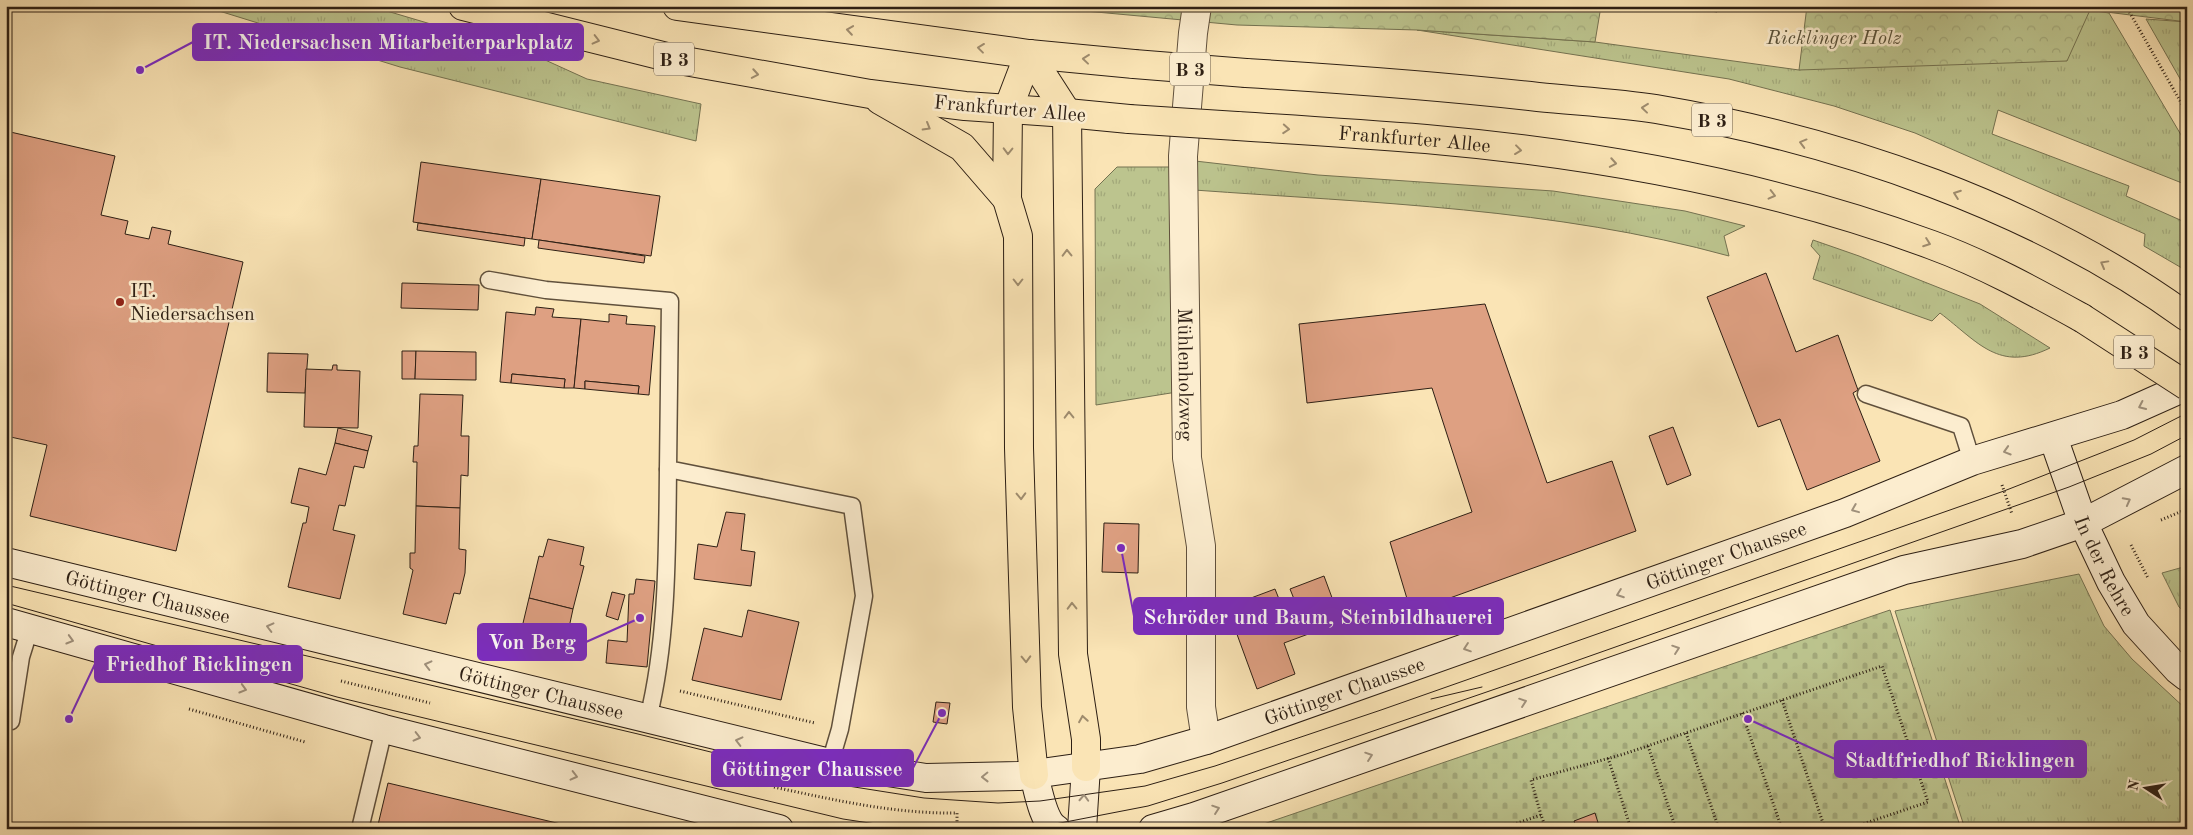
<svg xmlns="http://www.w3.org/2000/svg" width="2193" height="835" font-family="'Old Standard TT',serif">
  <defs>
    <pattern id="grass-tufts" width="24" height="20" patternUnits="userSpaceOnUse" patternTransform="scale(1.25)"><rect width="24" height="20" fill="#bcc48e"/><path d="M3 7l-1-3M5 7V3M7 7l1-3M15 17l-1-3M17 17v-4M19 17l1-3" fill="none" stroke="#a2a87a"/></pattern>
    <pattern id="forest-crowns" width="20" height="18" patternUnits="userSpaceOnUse" patternTransform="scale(1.25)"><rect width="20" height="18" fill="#bcc48e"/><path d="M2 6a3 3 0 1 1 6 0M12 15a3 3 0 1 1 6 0" fill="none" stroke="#a2a87a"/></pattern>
    <pattern id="cemetery-stones" width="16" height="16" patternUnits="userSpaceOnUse" patternTransform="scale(1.25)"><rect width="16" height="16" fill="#bcc48e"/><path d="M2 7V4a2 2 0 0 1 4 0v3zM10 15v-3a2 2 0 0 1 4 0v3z" fill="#a2a87a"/></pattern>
  </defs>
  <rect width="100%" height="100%" fill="#fae4b5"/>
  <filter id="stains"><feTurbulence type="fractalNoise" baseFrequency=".004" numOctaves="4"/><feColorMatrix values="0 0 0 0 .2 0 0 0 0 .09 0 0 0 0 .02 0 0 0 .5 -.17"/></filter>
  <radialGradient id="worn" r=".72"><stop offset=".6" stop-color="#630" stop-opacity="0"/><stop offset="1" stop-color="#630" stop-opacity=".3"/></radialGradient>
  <g fill="url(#grass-tufts)" stroke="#747251">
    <polygon points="203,6 370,6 532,54 587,79 701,104 696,141 400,67"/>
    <polygon points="2089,10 2109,13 2187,145 2187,185 1998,110 1992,134 2129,186 2126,196 2187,223 2187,271 2144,246 2145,234 1915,133 1834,106 1729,79 1417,30 1595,42 1799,70"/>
    <polygon points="2146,19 2187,22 2187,91"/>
    <path d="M 1195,161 L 1318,175 L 1553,191 L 1685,211 L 1745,226 L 1724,236 L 1729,256 C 1555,208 1373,203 1194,190 Z"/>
    <polygon points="1117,167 1171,167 1177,392 1096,405 1095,189"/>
    <path d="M 1813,240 L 1859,256 L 1980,304 L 2050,348 C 1999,373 1978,342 1940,313 L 1932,321 L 1813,279 L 1820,256 L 1811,246 Z"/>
    <polygon points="2187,566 2187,614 2179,607 2162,573"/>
    <polygon points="2079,574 2104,626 2132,659 2187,710 2187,829 1965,829 1895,611"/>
  </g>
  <g fill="url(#forest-crowns)" stroke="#747251">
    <polygon points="1031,6 1601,6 1595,42 1417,30 1237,25"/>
    <polygon points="1807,6 2187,6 2187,22 2090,10 2067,61 1799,70"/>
  </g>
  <polygon fill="url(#cemetery-stones)" stroke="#747251" points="1890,610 1961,829 1249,829"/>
  <g fill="#dea082" stroke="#2d1f14">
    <polygon points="1681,6 1718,6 1717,12"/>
    <polygon points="6,131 115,156 101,215 128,221 125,234 149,239 152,227 171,231 168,244 243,262 176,551 30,516 47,445 6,436"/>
    <polygon points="421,162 541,179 532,239 413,222"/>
    <polygon points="541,179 660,196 651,256 532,239"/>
    <polygon points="418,223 525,238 524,246 417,230"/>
    <polygon points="539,240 645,256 644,263 538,248"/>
    <polygon points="1766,273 1796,352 1838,335 1858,390 1853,393 1880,461 1807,490 1780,419 1758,427 1707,297"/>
    <polygon points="402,283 479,285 478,310 401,308"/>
    <polygon points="1485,304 1547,483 1612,461 1636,531 1411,612 1390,542 1472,512 1432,388 1307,403 1299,324"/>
    <polygon points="536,307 554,309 552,317 581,319 574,388 564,388 565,379 512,374 511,383 500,382 506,312 535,315"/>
    <polygon points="609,314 627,316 626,324 655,326 649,395 638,394 639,386 585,381 585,389 574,388 581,319 609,322"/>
    <polygon points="402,351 416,351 415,379 402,379"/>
    <polygon points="416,351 476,352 476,380 415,379"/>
    <polygon points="268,353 308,354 305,393 267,392"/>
    <polygon points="333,365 337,365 337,370 360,371 358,428 304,427 306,369 332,370"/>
    <polygon points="512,374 565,379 564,388 511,383"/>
    <polygon points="585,381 639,386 638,394 585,389"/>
    <polygon points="420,394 463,395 461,436 469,436 468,476 461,475 460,508 416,506 417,462 413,462 414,446 418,446"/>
    <polygon points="1673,427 1691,475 1667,485 1649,436"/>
    <polygon points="338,428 372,436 368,451 335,443"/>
    <polygon points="335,443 368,451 364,468 354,466 345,506 339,505 333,530 355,535 340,599 288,587 303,523 306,523 309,507 291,503 299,468 326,475"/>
    <polygon points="416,506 460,508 459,549 466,550 465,573 460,594 454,593 446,624 403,614 413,570 410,568 410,553 415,553"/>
    <polygon points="726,512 745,514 741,550 755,552 751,586 694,579 698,544 717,547"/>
    <polygon points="1104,523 1139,524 1138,573 1102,572"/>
    <polygon points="548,539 584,547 580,565 584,566 573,609 529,598 539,556 543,557"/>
    <polygon points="1324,576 1341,622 1284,643 1295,674 1257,689 1227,607 1275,589 1281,604 1294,599 1290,589"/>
    <polygon points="636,579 655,581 647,667 606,663 608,640 627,642 629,594 634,594"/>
    <polygon points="612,592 625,595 618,620 606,616"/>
    <polygon points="529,598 573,609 564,651 519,640"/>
    <polygon points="748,610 799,622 781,700 692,680 704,628 742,637"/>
    <polygon points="936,702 950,703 947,724 933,722"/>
    <polygon points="388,783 582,829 377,829"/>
    <polygon points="1595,813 1600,829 1577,829 1574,821"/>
  </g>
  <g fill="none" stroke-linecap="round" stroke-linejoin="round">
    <g stroke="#60503c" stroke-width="19">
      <g id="lane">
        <polyline points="489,280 546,290 670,301 668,469 852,506 864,596 840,729 830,763"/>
        <polyline points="1866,394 1961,426 1972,461"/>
        <path d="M 648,719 C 668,638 667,552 668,469"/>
        <polyline points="11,721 21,657 30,628"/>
        <polyline points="360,829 384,729"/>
      </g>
    </g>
    <g stroke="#60503c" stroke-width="30">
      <g id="street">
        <path id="s1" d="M 1197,6 L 1193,33 L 1183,156 L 1187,458 L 1201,546 L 1201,707 L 1206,740"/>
      </g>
    </g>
    <g stroke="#2d1f14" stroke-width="30">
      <g id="secondary">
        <path id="s2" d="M 2053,437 L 2083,523 L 2111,582 L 2136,624 L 2178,670 L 2187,677"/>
        <path id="s3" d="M 6,562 L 830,763 L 926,778 L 1020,776 L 1140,759 L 1206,740 L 1845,513 L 1972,461 L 2122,415 L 2187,386"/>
        <polyline points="6,622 384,729 779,829"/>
        <path d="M 1034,775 C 1038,790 1043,821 1056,829"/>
        <polyline points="1082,829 1086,767"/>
        <polyline points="1153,829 1194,817 1904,570 2022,544 2083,523 2187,469"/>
      </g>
    </g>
    <g stroke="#2d1f14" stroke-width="30">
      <g id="primary">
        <polyline points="463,6 679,60 870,94 965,106 1067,113"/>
        <polyline points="677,6 1029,54"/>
        <polyline points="1029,54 1008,109 1007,199 1018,236 1019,448 1027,707 1034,775"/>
        <polyline points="1029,54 1067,113 1073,654 1086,739 1086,767"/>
        <polyline points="880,100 962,147 1007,199"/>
      </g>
    </g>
    <g stroke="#2d1f14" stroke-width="30">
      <g id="highway">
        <polyline points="1029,54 1134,64"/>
        <path d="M 1246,73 C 1344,79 1441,86 1538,97 C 1577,101 1617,103 1656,109 C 1839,140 2036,207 2187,317"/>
        <polyline points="1067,113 1129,119"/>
        <path id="s4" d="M 1237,126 C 1300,130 1363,134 1426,139 C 1597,154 1770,185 1932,245 C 1984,264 2033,291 2082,318"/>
      </g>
    </g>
    <g stroke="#2d1f14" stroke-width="3" stroke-dasharray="1 2.5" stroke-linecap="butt">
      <polyline points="2126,6 2187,113"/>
      <polyline points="2002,485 2012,514"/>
      <polyline points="2161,520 2187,509"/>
      <polyline points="2131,545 2148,578"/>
      <polyline points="341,681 430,703"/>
      <polyline points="680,691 815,723"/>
      <polyline points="1782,700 1825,829"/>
      <polyline points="189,709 305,742"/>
      <polyline points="1742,713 1782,829"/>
      <polyline points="1686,733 1719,829"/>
      <polyline points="1648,746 1676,829"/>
      <polyline points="1608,758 1631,829"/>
      <path d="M 774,787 C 834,800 895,814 957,813 L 957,829"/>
      <polyline points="1541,815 1531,780 1624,754 1882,666 1928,802 1848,829"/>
      <polyline points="1500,829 1541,815 1546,829"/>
    </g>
    <use href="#lane" stroke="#fcedcf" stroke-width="16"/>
    <use href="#street" stroke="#fcedcf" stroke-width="28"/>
    <use href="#secondary" stroke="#fcedcf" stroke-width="28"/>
    <use href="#primary" stroke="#fae4b5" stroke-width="28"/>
    <use href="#highway" stroke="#fae4b5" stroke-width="28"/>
    <g stroke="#2d1f14" stroke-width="1">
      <polyline points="6,585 638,734 848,786 924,798 998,803 1040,801 1145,786 1215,766 1381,710 2004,491 2134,440 2187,413"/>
      <polyline points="6,603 337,697 843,819 909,829"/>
      <polyline points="1431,699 1482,687"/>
      <polyline points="999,829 1050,825 1148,806 1222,783 1536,675 2069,487 2151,454 2187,435"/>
    </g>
    <g stroke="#2d1f14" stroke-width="30" stroke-linecap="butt">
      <g id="highway-bridge">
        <polyline points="1134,64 1246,73"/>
        <polyline points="1129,119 1237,126"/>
        <polyline points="2082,318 2187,386"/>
      </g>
    </g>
    <use href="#highway-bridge" stroke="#fae4b5" stroke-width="28"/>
  </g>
  <defs><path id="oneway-chevron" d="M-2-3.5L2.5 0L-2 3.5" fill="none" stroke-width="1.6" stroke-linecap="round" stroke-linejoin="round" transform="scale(1.25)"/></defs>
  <g stroke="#9e8b6d">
    <use href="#oneway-chevron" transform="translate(850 30) rotate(-172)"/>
    <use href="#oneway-chevron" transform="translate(596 40) rotate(14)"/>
    <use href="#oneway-chevron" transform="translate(981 48) rotate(-173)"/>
    <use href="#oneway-chevron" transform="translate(1086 59) rotate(-174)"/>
    <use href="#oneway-chevron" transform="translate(755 74) rotate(10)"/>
    <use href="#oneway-chevron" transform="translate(1645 108) rotate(-174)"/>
    <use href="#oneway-chevron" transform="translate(927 127) rotate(30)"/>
    <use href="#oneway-chevron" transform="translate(1286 129) rotate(4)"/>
    <use href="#oneway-chevron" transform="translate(1803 143) rotate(-165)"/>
    <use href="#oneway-chevron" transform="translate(1518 150) rotate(7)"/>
    <use href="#oneway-chevron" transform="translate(1008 151) rotate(91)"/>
    <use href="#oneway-chevron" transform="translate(1613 163) rotate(10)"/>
    <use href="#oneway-chevron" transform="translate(1957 194) rotate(-160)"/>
    <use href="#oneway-chevron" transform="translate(1772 195) rotate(14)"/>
    <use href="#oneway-chevron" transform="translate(1927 243) rotate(20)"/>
    <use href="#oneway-chevron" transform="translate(1067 253) rotate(-91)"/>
    <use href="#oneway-chevron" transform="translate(2104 264) rotate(-151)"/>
    <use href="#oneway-chevron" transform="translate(1018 282) rotate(90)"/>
    <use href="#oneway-chevron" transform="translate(1069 415) rotate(-91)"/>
    <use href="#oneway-chevron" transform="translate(1021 496) rotate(88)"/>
    <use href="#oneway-chevron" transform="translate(1072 606) rotate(-91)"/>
    <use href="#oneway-chevron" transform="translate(1026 659) rotate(88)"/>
    <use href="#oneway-chevron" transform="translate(1083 719) rotate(-99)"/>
  </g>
  <g stroke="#9f907b">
    <use href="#oneway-chevron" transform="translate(2142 406) rotate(155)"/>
    <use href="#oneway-chevron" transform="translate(2007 451) rotate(163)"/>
    <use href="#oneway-chevron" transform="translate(2127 501) rotate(-28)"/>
    <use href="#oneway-chevron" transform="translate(1855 509) rotate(158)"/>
    <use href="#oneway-chevron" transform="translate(1620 594) rotate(160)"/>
    <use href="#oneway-chevron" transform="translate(270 627) rotate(-166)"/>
    <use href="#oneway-chevron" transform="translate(70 640) rotate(16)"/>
    <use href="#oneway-chevron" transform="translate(1467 648) rotate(161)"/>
    <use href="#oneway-chevron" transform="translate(1676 649) rotate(-19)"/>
    <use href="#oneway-chevron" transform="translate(428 665) rotate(-166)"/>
    <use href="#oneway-chevron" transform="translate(243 689) rotate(16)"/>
    <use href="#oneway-chevron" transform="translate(1523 702) rotate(-19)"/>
    <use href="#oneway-chevron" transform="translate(417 737) rotate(14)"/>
    <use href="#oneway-chevron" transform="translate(739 741) rotate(-166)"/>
    <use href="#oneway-chevron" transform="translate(1369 756) rotate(-19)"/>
    <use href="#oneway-chevron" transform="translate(574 776) rotate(14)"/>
    <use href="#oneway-chevron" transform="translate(985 777) rotate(179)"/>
    <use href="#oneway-chevron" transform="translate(1084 798) rotate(-87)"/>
    <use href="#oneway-chevron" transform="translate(1216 809) rotate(-19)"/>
  </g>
  <circle fill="#8f2418" stroke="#fcedcf" stroke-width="2" cx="120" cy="302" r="5"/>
  <g text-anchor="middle" stroke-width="5" stroke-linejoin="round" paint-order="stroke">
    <g fill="#fcedcf" stroke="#6b5d4c" stroke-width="1">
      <rect x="654" y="42.5" width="40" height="33" rx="4"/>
      <rect x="1170" y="52.5" width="40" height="33" rx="4"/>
      <rect x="1692" y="103.5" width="40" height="33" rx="4"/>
      <rect x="2114" y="335.5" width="40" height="33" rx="4"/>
    </g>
    <g font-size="19" font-weight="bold" fill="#2d1f14">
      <text x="674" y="66">B 3</text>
      <text x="1190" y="76">B 3</text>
      <text x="1712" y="127">B 3</text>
      <text x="2134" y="359">B 3</text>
    </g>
    <g font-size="20" font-style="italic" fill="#585139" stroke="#fcedcf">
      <text x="1834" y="44">Ricklinger Holz</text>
    </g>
    <g font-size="20" fill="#2d1f14" stroke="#fcedcf">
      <text transform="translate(1010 108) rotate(5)" y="7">Frankfurter Allee</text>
      <text dy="7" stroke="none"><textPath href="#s4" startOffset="178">Frankfurter Allee</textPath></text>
      <text dy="7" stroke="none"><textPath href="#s1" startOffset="369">Mühlenholzweg</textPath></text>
      <text dy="7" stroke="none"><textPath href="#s3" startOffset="1781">Göttinger Chaussee</textPath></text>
      <text dy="7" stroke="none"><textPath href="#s2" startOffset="139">In der Rehre</textPath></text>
      <text dy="7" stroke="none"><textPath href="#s3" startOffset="146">Göttinger Chaussee</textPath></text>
      <text dy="7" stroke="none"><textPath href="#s3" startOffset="1376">Göttinger Chaussee</textPath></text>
      <text dy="7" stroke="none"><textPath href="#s3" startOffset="551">Göttinger Chaussee</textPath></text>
    </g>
    <g font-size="20" fill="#2d1f14" stroke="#fcedcf" text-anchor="start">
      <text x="130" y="297">IT.<tspan x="130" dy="23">Niedersachsen</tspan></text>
    </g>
  </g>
  <path fill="none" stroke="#7b2cbf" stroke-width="2" d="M140 70L193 42M1121 548L1134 616M640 618L586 642M69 719L95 664M1748 719L1835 759M942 713L913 768"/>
  <g fill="#7b2cbf" stroke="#fcedcf" stroke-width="2">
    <circle cx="140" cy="70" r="5"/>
    <circle cx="1121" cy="548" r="5"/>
    <circle cx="640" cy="618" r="5"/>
    <circle cx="69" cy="719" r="5"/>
    <circle cx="1748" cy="719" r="5"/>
    <circle cx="942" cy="713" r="5"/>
  </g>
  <g fill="#7b2cbf" stroke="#7b2cbf" stroke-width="2">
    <rect x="193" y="24" width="390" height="36" rx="5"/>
    <rect x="1134" y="598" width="369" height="36" rx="5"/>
    <rect x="478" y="624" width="108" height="36" rx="5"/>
    <rect x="95" y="646" width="207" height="36" rx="5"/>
    <rect x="1835" y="741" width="251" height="36" rx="5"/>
    <rect x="712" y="750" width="201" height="36" rx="5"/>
  </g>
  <g font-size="21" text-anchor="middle" font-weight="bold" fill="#fff">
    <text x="388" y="49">IT. Niedersachsen Mitarbeiterparkplatz</text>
    <text x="1318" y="624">Schröder und Baum, Steinbildhauerei</text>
    <text x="532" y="649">Von Berg</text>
    <text x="199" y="671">Friedhof Ricklingen</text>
    <text x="1960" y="767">Stadtfriedhof Ricklingen</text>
    <text x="812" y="776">Göttinger Chaussee</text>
  </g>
  <rect width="2193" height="835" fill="none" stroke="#fae4b5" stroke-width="25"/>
  <rect x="8" y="8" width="2178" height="820" fill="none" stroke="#2d1f14" stroke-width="2.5"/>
  <rect x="12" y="12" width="2168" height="810" fill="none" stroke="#2d1f14"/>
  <g transform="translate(2146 788) rotate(282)" stroke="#fcedcf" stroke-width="4" paint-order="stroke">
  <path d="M0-4L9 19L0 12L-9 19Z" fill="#2d1f14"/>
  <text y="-8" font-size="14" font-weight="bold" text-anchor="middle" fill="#2d1f14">N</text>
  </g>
  <rect width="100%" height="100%" filter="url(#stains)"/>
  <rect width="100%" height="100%" fill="url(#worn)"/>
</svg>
